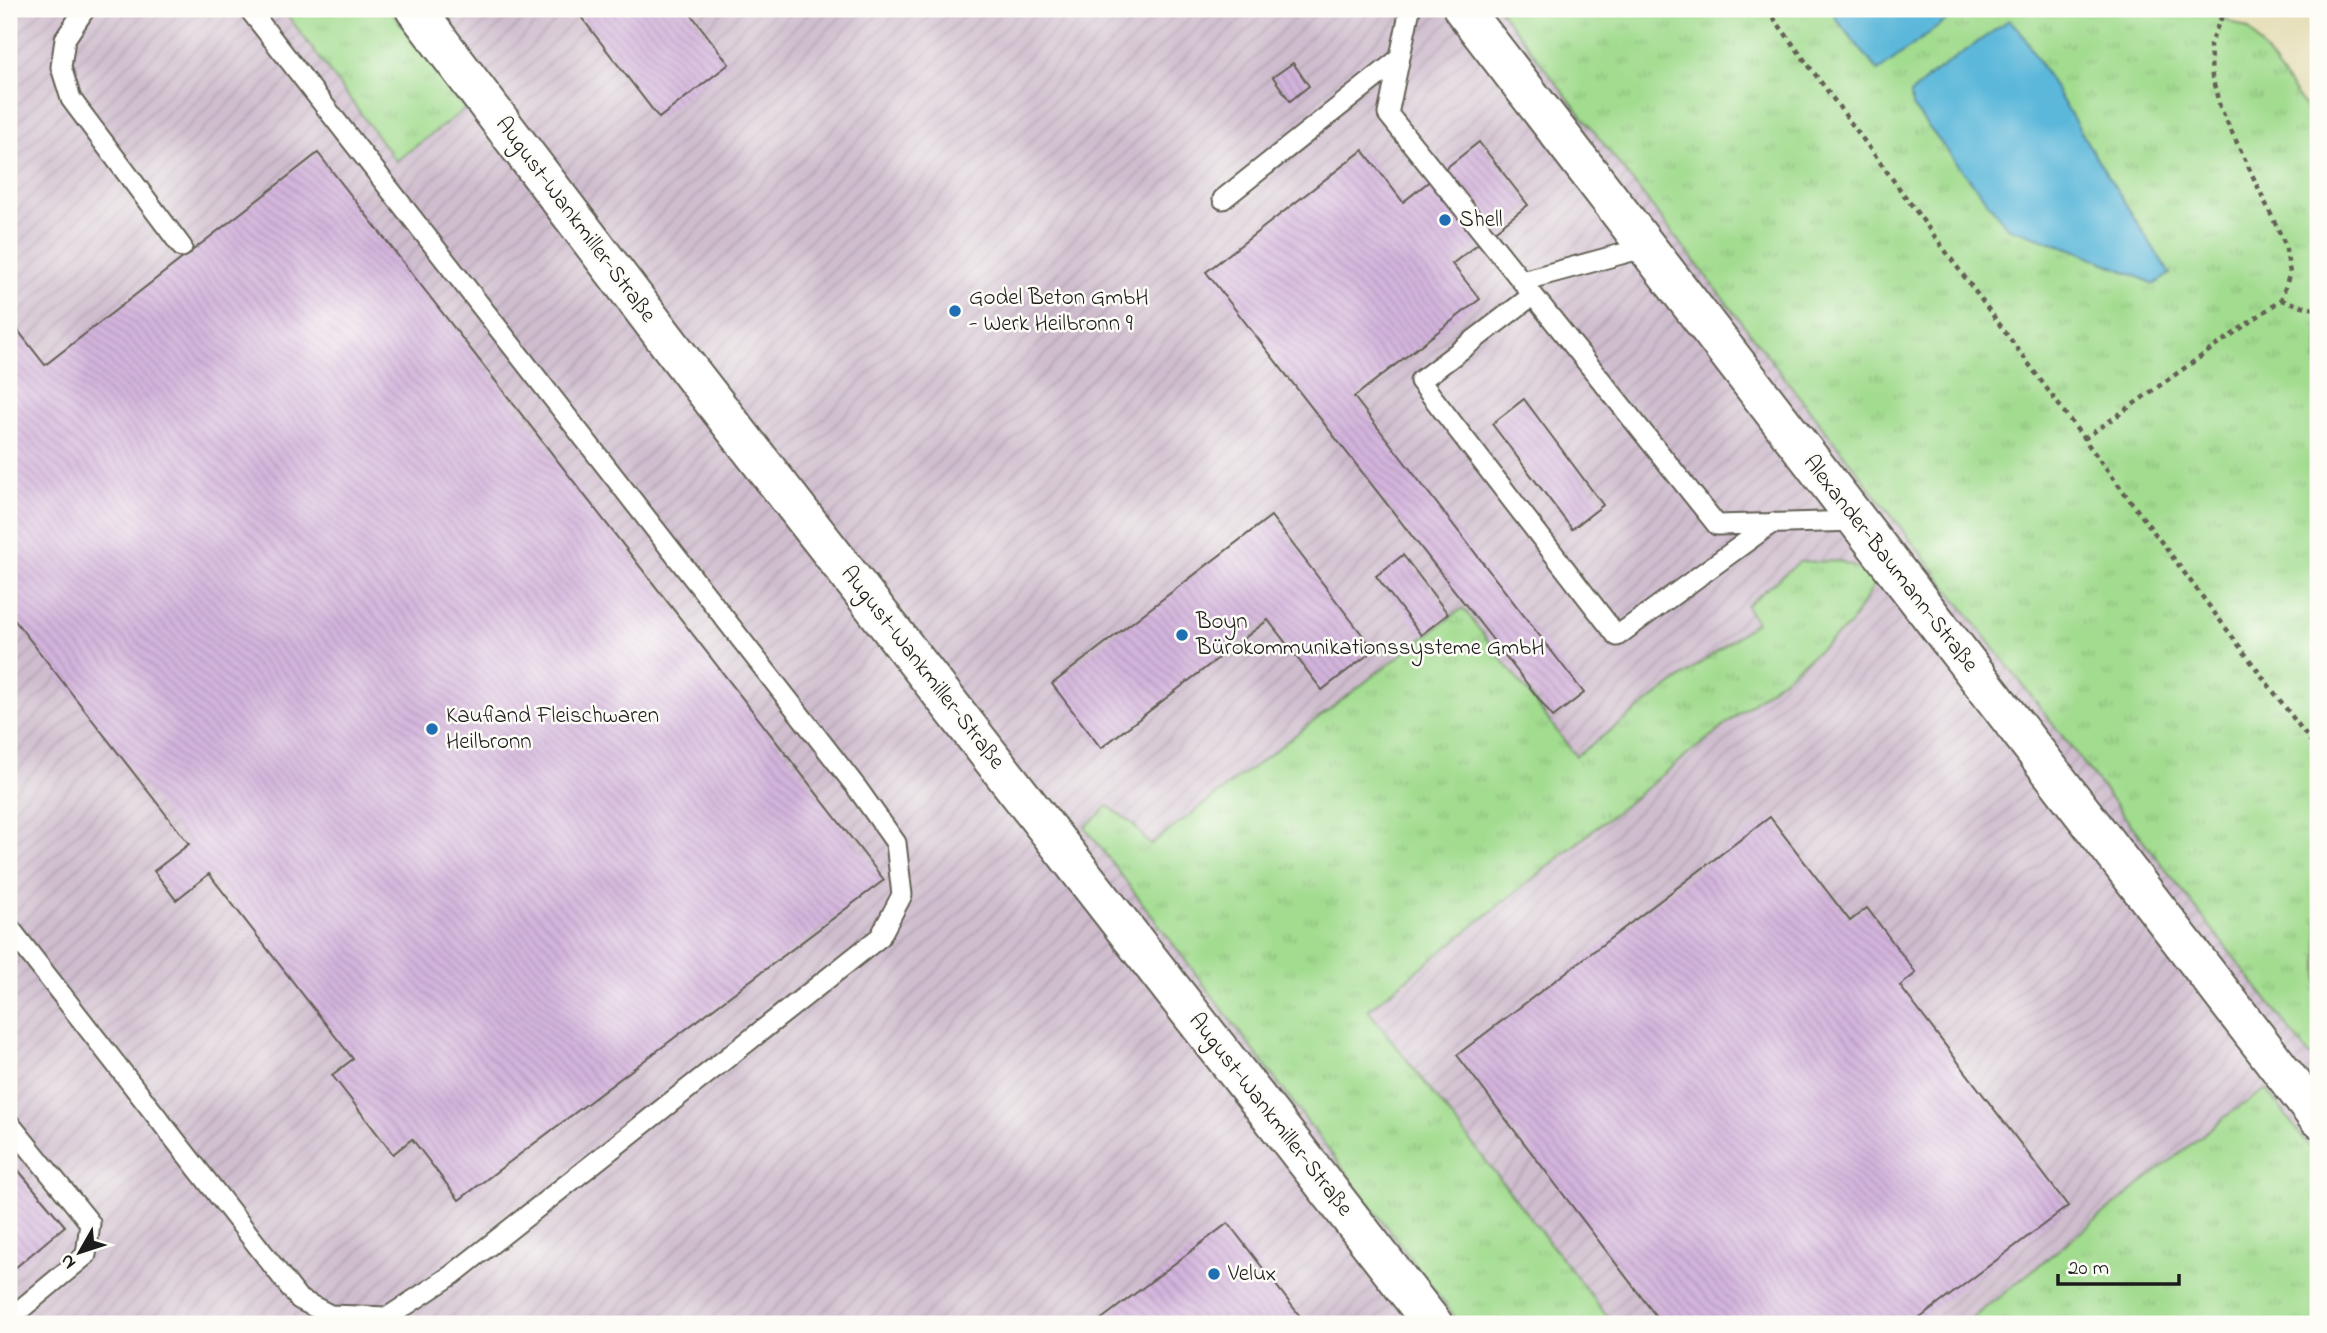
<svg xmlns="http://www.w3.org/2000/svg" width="2327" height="1333" font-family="'Indie Flower',sans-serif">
<defs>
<pattern id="industrial-furrows" width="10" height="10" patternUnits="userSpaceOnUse" patternTransform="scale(1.75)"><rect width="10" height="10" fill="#cfbdce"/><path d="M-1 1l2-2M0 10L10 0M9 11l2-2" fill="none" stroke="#b1a2b0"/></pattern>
<pattern id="grass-tufts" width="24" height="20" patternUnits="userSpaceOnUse" patternTransform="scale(1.75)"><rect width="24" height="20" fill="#a2dc8f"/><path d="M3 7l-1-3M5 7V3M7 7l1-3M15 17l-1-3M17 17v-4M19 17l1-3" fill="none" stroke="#8bbc7b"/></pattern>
<pattern id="building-back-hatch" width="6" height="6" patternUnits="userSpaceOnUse" patternTransform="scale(1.75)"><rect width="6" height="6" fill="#d3b4dc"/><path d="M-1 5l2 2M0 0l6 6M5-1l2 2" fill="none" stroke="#b59abc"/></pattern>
</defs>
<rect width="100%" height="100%" fill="#fdfcf7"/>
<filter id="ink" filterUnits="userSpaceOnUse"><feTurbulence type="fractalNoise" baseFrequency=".0143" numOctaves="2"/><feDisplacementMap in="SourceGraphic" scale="14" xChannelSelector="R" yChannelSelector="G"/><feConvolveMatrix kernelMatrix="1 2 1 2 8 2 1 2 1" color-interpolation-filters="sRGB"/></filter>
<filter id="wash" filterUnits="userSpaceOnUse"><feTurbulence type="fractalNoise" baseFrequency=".00686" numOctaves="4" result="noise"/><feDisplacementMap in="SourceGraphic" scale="28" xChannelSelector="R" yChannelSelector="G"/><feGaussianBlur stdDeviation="1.57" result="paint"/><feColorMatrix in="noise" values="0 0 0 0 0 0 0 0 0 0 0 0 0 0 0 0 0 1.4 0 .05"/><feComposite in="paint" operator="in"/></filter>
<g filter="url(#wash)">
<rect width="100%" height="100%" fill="#e7e0bc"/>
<path fill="url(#industrial-furrows)" d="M 9,9 L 1499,9 L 2318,1066 L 2318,1324 L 9,1324 Z"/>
<path fill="url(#grass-tufts)" stroke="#5f7c56" stroke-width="2" d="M 283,9 L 389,9 L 465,109 L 396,161 Z
M 1499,9 L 2203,9 L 2249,29 L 2318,125 L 2318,1066 Z
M 1840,561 L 1879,577 L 1849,626 L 1368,1010 L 1613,1324 L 1460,1324 L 1085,827 L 1108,806 L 1132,823 L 1150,845 L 1463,608 L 1576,756 L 1756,622 L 1746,606 L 1799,562 Z
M 2266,1089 L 2318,1158 L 2318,1324 L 1965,1324 L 2225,1117 Z"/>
<path fill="#5cb8da" stroke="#3c6a7b" stroke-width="2" d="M 1832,9 L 1962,9 L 1878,71 L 1836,19 Z
M 2009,20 L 2020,30 L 2096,157 L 2170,274 L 2155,284 L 2077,251 L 2007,227 L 1912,106 L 1911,94 L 1931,75 Z"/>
<g id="blocks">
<path fill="url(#building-back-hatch)" d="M 575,9 L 687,9 L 729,64 L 659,118 Z
M 1293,63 L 1309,86 L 1290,101 L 1273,77 Z
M 1479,142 L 1528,205 L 1452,264 L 1480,299 L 1354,397 L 1584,693 L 1553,717 L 1206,272 L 1363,150 L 1403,202 Z
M 318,153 L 884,880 L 459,1200 L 412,1139 L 393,1154 L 332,1075 L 353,1059 L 209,874 L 176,900 L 154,871 L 189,844 L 9,613 L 9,319 L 45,365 Z
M 1524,399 L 1603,505 L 1572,529 L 1492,424 Z
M 1271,516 L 1374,650 L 1322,690 L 1268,620 L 1101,748 L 1052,684 Z
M 1403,555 L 1448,614 L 1421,635 L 1376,576 Z
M 1770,817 L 1850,921 L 1867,908 L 1916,973 L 1900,986 L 2068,1206 L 1912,1324 L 1662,1324 L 1457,1055 Z
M 9,1159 L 65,1226 L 9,1273 Z
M 1228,1223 L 1306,1324 L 1095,1324 Z"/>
</g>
</g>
<g filter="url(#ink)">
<use href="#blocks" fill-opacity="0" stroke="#636154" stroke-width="2"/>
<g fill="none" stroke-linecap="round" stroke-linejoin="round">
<g stroke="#636154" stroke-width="23">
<path id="lane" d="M 85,9 L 65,39 L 61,67 L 71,99 L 182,247
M 1410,9 L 1388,114 L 1717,525 L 1857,521
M 1223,199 L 1399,59
M 1522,281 L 1647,247
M 1533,295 L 1420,381 L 1617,636 L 1772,523
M 9,927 L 299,1299 L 330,1315 L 388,1317 L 452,1275 L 880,937 L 902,895 L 896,843 L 857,788 L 249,9
M 9,1123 L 90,1223 L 86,1255 L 9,1319"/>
</g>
<g stroke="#636154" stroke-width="42">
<path id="street" d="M 415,9 L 693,375 L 1433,1324
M 1463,9 L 2318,1118"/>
</g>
<path stroke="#636154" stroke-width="4.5" stroke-dasharray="5 5" stroke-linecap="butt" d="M 1767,9 L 2084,439 L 2318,751
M 2281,300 L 2318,310
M 2084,439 L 2281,300 L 2290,273 L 2285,244 L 2220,107 L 2212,77 L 2210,45 L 2220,20 L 2232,9"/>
<use href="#lane" stroke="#fff" stroke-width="19"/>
<use href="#street" stroke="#fff" stroke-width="38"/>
</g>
</g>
<g fill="#1f6fb2" stroke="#fdfcf7" stroke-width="2.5">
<circle cx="1445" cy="220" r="7"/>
<circle cx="955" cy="311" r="7"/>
<circle cx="1182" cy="635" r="7"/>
<circle cx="432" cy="729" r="7"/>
<circle cx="1214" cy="1274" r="7"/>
</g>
<g text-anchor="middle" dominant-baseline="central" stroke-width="5" stroke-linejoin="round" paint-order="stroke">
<g font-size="23" fill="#1c1c1c" stroke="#fdfcf7">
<text transform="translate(575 220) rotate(53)">August-Wankmiller-Straße</text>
<text transform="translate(1890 564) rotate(52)">Alexander-Baumann-Straße</text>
<text transform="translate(922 668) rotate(52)">August-Wankmiller-Straße</text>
<text transform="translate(1270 1115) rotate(52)">August-Wankmiller-Straße</text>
</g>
<g font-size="23" fill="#1c1c1c" stroke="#fdfcf7" text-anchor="start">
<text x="1459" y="220">Shell</text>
<text x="969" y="298">Godel Beton GmbH<tspan x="969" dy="26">- Werk Heilbronn 9</tspan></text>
<text x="1196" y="622">Boyn<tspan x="1196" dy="26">Bürokommunikationssysteme GmbH</tspan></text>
<text x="446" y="716">Kaufland Fleischwaren<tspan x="446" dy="26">Heilbronn</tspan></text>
<text x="1228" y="1274">Velux</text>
</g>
</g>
<rect width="2327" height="1333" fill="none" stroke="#fdfcf7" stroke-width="35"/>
<g transform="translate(80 1252) rotate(231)" stroke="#fdfcf7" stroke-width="5" paint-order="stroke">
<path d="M0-5L12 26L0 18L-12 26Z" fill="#1c1c1c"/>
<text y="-10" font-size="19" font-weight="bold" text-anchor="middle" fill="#1c1c1c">N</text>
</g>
<path d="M2058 1274v10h121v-10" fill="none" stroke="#1c1c1c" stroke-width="3.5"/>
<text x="2068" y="1274" font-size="21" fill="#1c1c1c" stroke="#fdfcf7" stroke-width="5" paint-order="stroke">20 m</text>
</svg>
